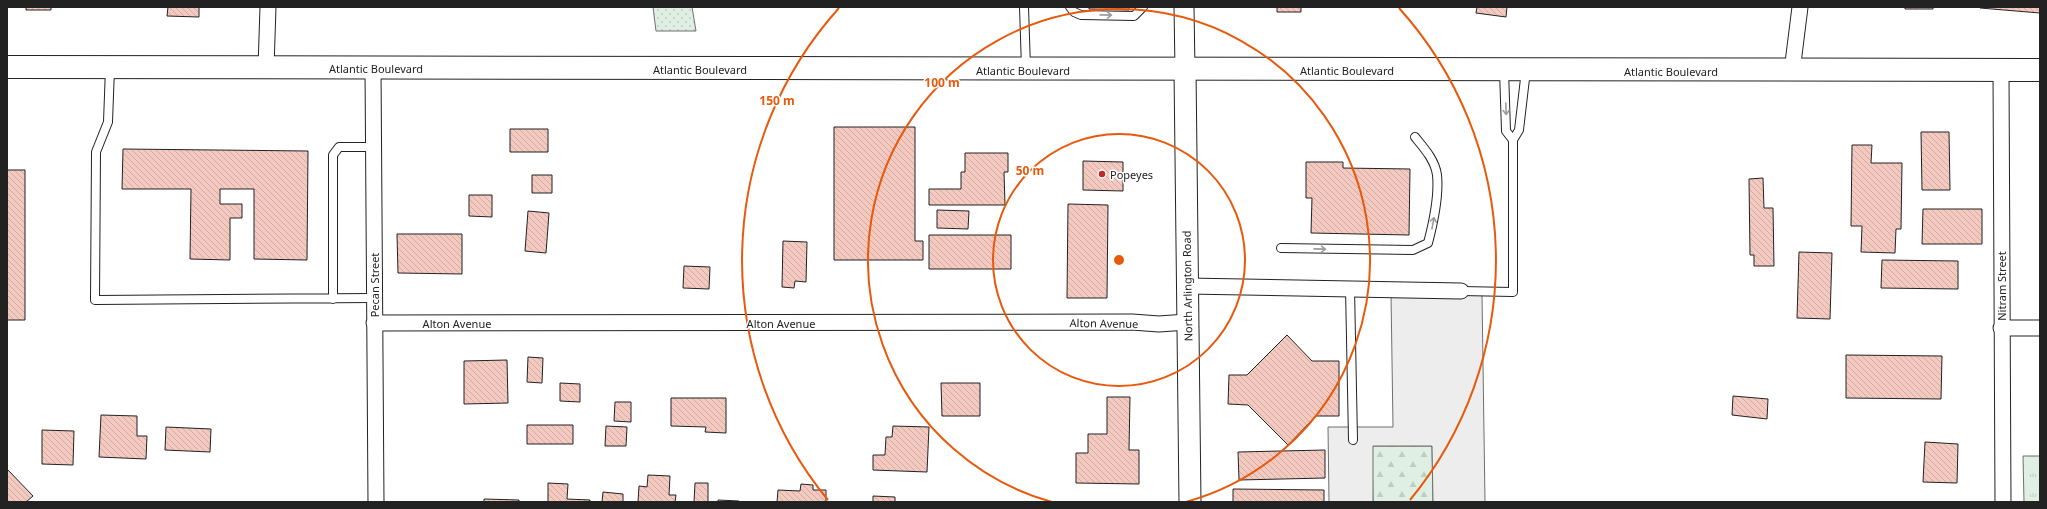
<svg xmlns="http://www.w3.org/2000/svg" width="2047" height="509" font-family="'Noto Sans',sans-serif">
<defs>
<pattern id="grass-dots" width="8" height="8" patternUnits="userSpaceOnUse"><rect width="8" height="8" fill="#e0efe3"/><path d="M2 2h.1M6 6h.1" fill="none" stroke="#c0cdc2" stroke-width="1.8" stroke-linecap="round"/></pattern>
<pattern id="forest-firs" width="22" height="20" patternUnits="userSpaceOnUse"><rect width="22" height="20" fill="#e0efe3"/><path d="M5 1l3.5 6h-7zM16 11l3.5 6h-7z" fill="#c0cdc2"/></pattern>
<pattern id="park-tufts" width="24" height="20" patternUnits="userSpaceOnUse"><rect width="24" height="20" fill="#e0efe3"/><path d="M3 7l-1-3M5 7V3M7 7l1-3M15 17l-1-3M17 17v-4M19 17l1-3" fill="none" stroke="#c0cdc2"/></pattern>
<pattern id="building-back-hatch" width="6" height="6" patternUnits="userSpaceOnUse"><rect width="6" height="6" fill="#f3c9c0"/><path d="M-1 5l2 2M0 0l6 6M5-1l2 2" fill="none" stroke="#d0aca5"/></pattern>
</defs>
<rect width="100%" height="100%" fill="#fff"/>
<path fill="url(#grass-dots)" stroke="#6f6f6f" d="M 653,7 L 692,7 L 696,31 L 656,31 Z"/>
<path fill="url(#forest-firs)" stroke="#6f6f6f" d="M 1372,446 L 1432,446 L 1433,502 L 1373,502 Z"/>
<path fill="url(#park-tufts)" stroke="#6f6f6f" d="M 2023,456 L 2040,456 L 2040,502 L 2024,502 Z"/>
<path fill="#ededed" stroke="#6f6f6f" d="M 1391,294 L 1482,295 L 1485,502 L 1433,502 L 1432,446 L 1373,446 L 1373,502 L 1329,502 L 1328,427 L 1393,427 Z"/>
<path fill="url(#building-back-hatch)" stroke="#222" d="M 26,7 L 51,7 L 51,10 L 26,10 Z
M 168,7 L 199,7 L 199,17 L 167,16 Z
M 1089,7 L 1129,7 L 1129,10 L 1089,9 Z
M 1277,7 L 1301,7 L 1301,12 L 1277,12 Z
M 1477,7 L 1507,7 L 1506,17 L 1476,13 Z
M 1905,7 L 1933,7 L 1933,9 L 1905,9 Z
M 1980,7 L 2040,7 L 2040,13 L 1980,8 Z
M 834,127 L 915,127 L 915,241 L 923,241 L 923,260 L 834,260 Z
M 510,129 L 548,129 L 548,152 L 510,152 Z
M 1921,132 L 1949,132 L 1950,190 L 1922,190 Z
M 1852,145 L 1872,145 L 1871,163 L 1902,163 L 1901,229 L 1896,229 L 1895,253 L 1861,252 L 1862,226 L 1851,226 Z
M 123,149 L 308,151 L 307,260 L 254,259 L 254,189 L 220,189 L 220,204 L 242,204 L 242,218 L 230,218 L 230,260 L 190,259 L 191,189 L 122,189 Z
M 965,153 L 1008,153 L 1008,172 L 1004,172 L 1005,205 L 929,205 L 929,189 L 961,189 L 961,172 L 965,172 Z
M 1083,161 L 1123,162 L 1123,191 L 1083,190 Z
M 1306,162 L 1343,162 L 1343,168 L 1410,169 L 1409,235 L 1311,233 L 1312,198 L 1306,198 Z
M 7,170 L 25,170 L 25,320 L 7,320 Z
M 532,175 L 552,175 L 552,193 L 532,193 Z
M 1763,178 L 1764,208 L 1773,208 L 1774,266 L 1754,266 L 1754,255 L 1750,255 L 1749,179 Z
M 469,195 L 492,195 L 492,217 L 469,216 Z
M 1068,204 L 1108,205 L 1107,298 L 1067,298 Z
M 1923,209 L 1982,209 L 1982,244 L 1922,244 Z
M 937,210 L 969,211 L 968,229 L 937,228 Z
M 528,211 L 549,213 L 546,253 L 525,251 Z
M 397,234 L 462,234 L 462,274 L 398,273 Z
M 929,235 L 1011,235 L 1011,269 L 929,269 Z
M 783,241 L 807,242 L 806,282 L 795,281 L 794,288 L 782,287 Z
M 1799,252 L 1832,253 L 1830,319 L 1797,318 Z
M 1882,260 L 1958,261 L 1958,289 L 1881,288 Z
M 684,266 L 710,267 L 709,289 L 683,288 Z
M 1287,335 L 1312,361 L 1339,361 L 1339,416 L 1316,416 L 1288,445 L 1248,405 L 1228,404 L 1229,375 L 1247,375 Z
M 1846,355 L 1942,356 L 1941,399 L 1846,398 Z
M 528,357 L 543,358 L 542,383 L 527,382 Z
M 507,360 L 508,403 L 464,404 L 464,361 Z
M 560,383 L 580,384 L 580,402 L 560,401 Z
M 941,383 L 980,383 L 980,416 L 942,416 Z
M 1733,396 L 1768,399 L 1767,419 L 1732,415 Z
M 1107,397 L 1130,397 L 1129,450 L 1139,450 L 1139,484 L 1076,483 L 1076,453 L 1088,453 L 1088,434 L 1107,434 Z
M 671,398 L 726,398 L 726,433 L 705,432 L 706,427 L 671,426 Z
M 615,402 L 631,402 L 631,422 L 614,421 Z
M 101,415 L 137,416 L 137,436 L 147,436 L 146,459 L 99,457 Z
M 527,425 L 573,425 L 573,444 L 527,444 Z
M 606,426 L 627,427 L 626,446 L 605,446 Z
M 893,426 L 929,427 L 927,472 L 873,470 L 873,455 L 885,455 L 886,437 L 892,437 Z
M 166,427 L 211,429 L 210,452 L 165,450 Z
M 42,430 L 74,431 L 73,465 L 42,464 Z
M 1925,442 L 1958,444 L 1957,483 L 1923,482 Z
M 1325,450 L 1325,478 L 1239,480 L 1238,452 Z
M 7,469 L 33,496 L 26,502 L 7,502 Z
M 648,475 L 670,476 L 669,495 L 676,495 L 675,502 L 638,502 L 639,486 L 647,487 Z
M 548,483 L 568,484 L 567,499 L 590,500 L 590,502 L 548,502 Z
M 695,483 L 708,483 L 708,502 L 694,502 Z
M 801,484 L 813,485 L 813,490 L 826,490 L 826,502 L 777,502 L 778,490 L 800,491 Z
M 1233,489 L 1324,490 L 1324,502 L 1233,502 Z
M 603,492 L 623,494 L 623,502 L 602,502 Z
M 873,496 L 895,497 L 895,502 L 904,502 L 873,502 Z
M 484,499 L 519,500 L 519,502 L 484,502 Z
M 718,500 L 739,501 L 739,502 L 718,502 Z"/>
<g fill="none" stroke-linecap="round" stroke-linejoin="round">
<g stroke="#222" stroke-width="10">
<path id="service" d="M 1024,7 L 1026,68
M 1070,7 L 1074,12 L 1081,15 L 1134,16 L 1143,7
M 110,68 L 108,122 L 96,152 L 95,300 L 374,298
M 1504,70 L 1506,131 L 1513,140 L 1519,130 L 1526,70
M 1281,248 L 1413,250 L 1428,243 C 1433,224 1439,194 1437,175 C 1435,160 1424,148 1415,137
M 1350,288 L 1353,440
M 1461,291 L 1513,292 L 1513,140
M 333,299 L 333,155 L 339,147 L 373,147"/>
</g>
<g stroke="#222" stroke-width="17">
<path id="minor" d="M 266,68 L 268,7
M 373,68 L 376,502
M 2001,70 L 2003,502
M 1792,71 L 1800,7
M 1187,286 L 1461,291
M 374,323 L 1132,322 L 1159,324 L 1187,322
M 2001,328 L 2040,328"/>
</g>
<g stroke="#222" stroke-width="21">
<path id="tertiary" d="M 1184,7 L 1185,70"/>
</g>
<g stroke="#222" stroke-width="23">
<path id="secondary" d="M 1185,70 L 1190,502"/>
</g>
<g stroke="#222" stroke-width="24">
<path id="primary" d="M 7,67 L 2040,70"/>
</g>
<use href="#service" stroke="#fff" stroke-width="8"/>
<use href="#minor" stroke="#fff" stroke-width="15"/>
<use href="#tertiary" stroke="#fff" stroke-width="19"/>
<use href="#secondary" stroke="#fff" stroke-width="21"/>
<use href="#primary" stroke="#fff" stroke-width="22"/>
</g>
<defs><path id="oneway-shaft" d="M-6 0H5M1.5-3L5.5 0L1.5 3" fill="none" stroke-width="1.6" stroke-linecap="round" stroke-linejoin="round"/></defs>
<g stroke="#9c9c9c">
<use href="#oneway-shaft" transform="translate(1106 15) rotate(1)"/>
<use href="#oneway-shaft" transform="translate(1506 109) rotate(88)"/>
<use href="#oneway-shaft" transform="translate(1433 223) rotate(-80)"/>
<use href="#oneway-shaft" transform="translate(1320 249) rotate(1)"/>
</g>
<g fill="none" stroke="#e8590c" stroke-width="2">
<circle cx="1119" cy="260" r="126"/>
<path d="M1052 502A251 251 0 1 1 1186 502"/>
<path d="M828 500A377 377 0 0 1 839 8M1399 8A377 377 0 0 1 1410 500"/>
</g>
<circle fill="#c62828" stroke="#fff" stroke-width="1.5" cx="1102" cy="174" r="4"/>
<g text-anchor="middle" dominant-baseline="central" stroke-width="3" stroke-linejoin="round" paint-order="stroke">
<g font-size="11" fill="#222" stroke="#fff">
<text x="376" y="68">Atlantic Boulevard</text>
<text x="700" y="69">Atlantic Boulevard</text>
<text x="1023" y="70">Atlantic Boulevard</text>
<text x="1347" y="70">Atlantic Boulevard</text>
<text x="1671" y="71">Atlantic Boulevard</text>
<text transform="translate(374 285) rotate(-90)">Pecan Street</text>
<text transform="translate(1187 286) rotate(-91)">North Arlington Road</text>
<text transform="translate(2001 286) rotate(-90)">Nitram Street</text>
<text x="457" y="323">Alton Avenue</text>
<text x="781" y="323">Alton Avenue</text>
<text transform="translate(1104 323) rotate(1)">Alton Avenue</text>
</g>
<g font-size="11" fill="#222" stroke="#fff" text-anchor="start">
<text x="1110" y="174">Popeyes</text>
</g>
</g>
<circle cx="1119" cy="260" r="6" fill="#e8590c" stroke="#fff" stroke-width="2"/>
<g font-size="12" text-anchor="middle" font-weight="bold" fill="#e8590c" stroke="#fff" stroke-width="3" stroke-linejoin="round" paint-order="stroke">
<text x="942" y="87">100 m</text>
<text x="777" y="105">150 m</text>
<text x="1030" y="175">50 m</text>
</g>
<rect width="2047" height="509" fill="none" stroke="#222222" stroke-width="16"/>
</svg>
